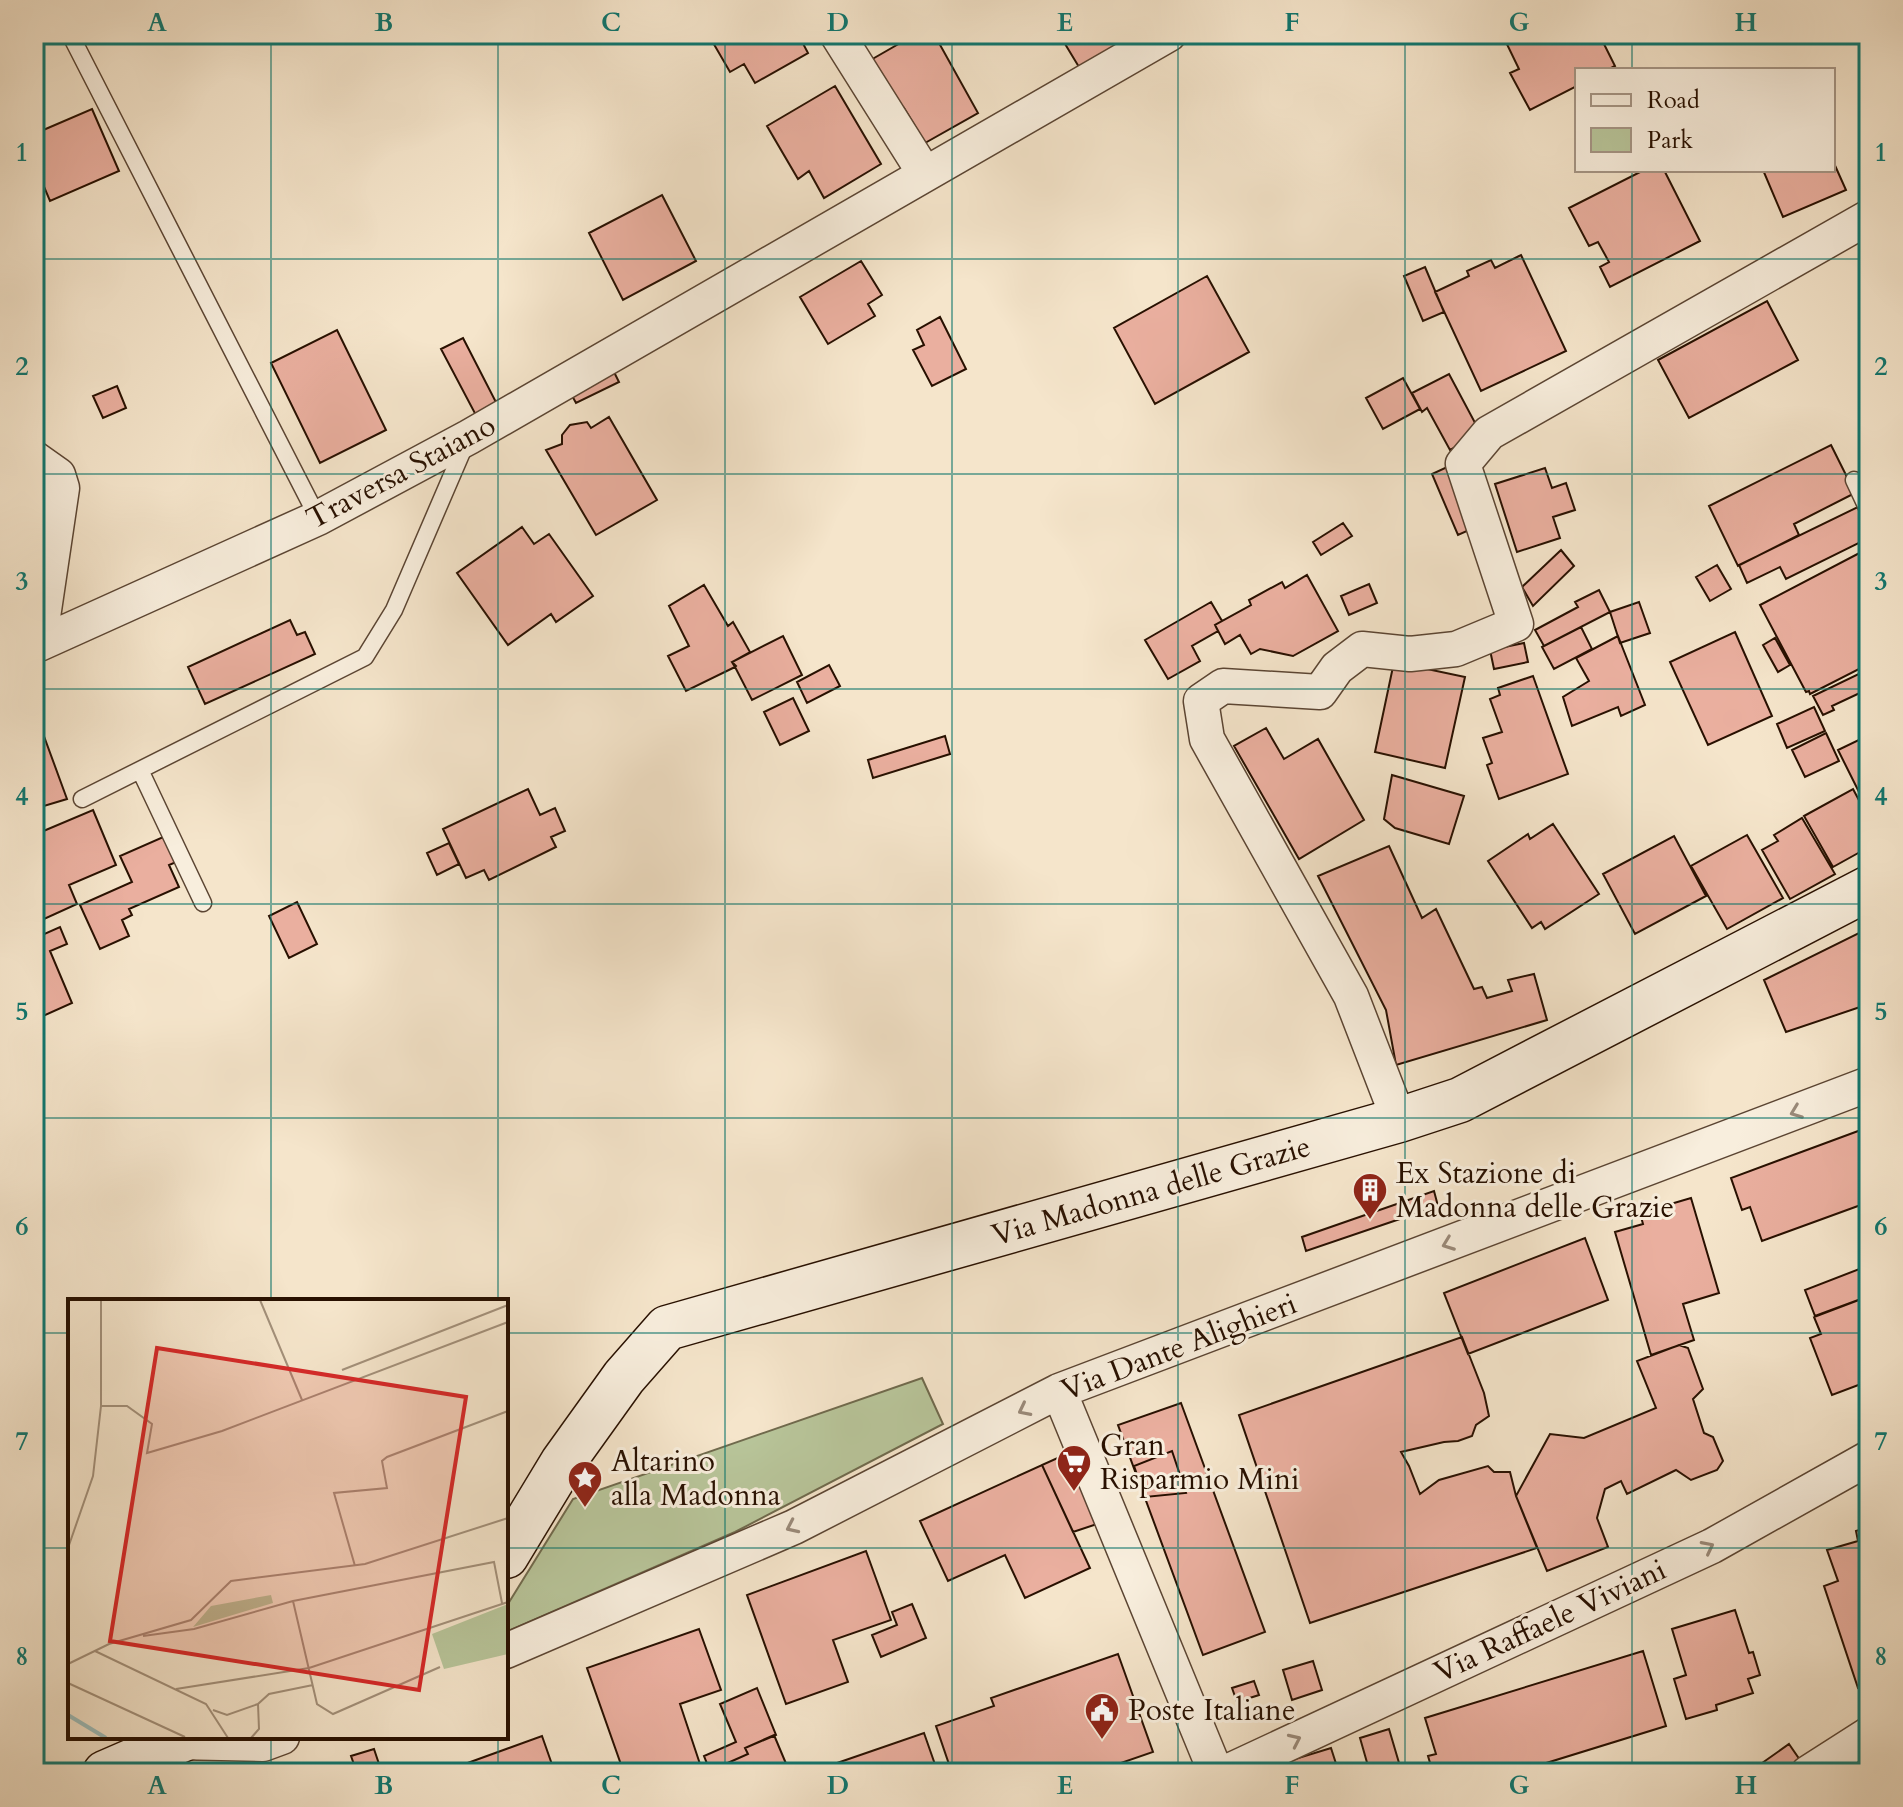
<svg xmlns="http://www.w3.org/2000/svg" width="1903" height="1807" font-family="Cardo,serif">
<rect width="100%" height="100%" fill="#f5e5cb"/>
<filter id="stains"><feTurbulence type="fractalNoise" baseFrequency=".0025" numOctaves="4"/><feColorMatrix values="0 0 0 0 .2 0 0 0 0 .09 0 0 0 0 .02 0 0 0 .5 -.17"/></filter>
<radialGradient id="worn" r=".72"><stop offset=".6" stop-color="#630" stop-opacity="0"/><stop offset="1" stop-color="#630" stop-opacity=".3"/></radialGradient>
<path fill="#b8c59a" stroke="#706a4d" stroke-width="2" d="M 922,1378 L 943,1424 L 735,1532 L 506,1632 L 506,1607 L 573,1499 Z"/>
<path fill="#eaaf9f" stroke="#281000" stroke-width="2" d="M 708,34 L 798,34 L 808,53 L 755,83 L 744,64 L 730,72 Z
M 916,34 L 934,34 L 978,113 L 925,143 L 904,108 L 891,115 L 862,65 Z
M 1059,34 L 1147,34 L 1082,72 Z
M 1502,34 L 1599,34 L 1615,66 L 1607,70 L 1577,70 L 1577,86 L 1530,110 L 1510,73 L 1519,69 Z
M 835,86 L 881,164 L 824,198 L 809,171 L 798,179 L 767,126 Z
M 92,109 L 119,171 L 50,201 L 34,163 L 34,134 Z
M 1833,161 L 1846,190 L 1783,217 L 1763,170 L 1833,170 Z
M 1644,170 L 1664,170 L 1700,241 L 1610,287 L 1600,267 L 1609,262 L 1598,242 L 1589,246 L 1569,208 Z
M 662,195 L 696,261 L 623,300 L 589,233 Z
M 1521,255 L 1566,351 L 1481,391 L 1435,292 L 1469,276 L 1467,271 L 1491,260 L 1495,268 Z
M 861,261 L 882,295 L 868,304 L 875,316 L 828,344 L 800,297 Z
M 1425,267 L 1444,312 L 1423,321 L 1404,276 Z
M 1207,276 L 1249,352 L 1155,404 L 1114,328 Z
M 1767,301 L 1798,360 L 1689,418 L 1658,360 Z
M 940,317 L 966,369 L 932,386 L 913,350 L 924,345 L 917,330 Z
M 337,330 L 386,430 L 320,463 L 271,363 Z
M 463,338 L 500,410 L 479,421 L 441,349 Z
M 613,370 L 619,382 L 576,403 L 570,392 Z
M 1449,374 L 1481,434 L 1450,450 L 1427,408 L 1422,412 L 1412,393 Z
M 1403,378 L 1420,409 L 1383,429 L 1366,398 Z
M 117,386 L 126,408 L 103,418 L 93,396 Z
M 609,417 L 657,500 L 596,535 L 546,450 L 562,444 L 562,435 L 570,425 L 587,422 L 591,428 Z
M 1831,445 L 1855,493 L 1794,524 L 1799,535 L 1738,566 L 1709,506 Z
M 1458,462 L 1485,523 L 1458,535 L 1432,474 Z
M 1545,468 L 1552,488 L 1566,483 L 1575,510 L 1553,517 L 1560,538 L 1517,552 L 1495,484 Z
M 1862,505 L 1869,519 L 1869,538 L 1786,579 L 1780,567 L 1747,583 L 1739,565 Z
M 1343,523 L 1352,536 L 1321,555 L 1313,542 Z
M 522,527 L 534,544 L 549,534 L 593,596 L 556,622 L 551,614 L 508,645 L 457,573 Z
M 1869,548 L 1869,664 L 1810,694 L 1809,691 L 1806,692 L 1760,605 Z
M 1561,550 L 1574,566 L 1533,606 L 1522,587 Z
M 1717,565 L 1731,589 L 1710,601 L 1696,577 Z
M 1307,575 L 1338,631 L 1293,656 L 1260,649 L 1251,654 L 1240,635 L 1225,644 L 1215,625 L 1251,605 L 1249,600 L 1282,582 L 1285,588 Z
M 1369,584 L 1377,603 L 1349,615 L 1341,596 Z
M 704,585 L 728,626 L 733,622 L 750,652 L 732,662 L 735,667 L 686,691 L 668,656 L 689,646 L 669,606 Z
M 1599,590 L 1610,612 L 1544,646 L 1535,630 L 1578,607 L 1575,602 Z
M 1211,602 L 1222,621 L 1215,625 L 1218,631 L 1192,646 L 1200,661 L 1168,679 L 1145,640 Z
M 1639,602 L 1650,633 L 1620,643 L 1610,612 Z
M 290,620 L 297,635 L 305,632 L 315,654 L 205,704 L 188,667 Z
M 1581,627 L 1592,649 L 1554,669 L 1542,647 Z
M 1735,632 L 1772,716 L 1708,745 L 1670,662 Z
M 783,636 L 802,675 L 752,700 L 735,667 L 736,666 L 732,662 Z
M 1618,636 L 1645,705 L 1621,716 L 1618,707 L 1572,726 L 1563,697 L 1589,681 L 1576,658 Z
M 1775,638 L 1790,665 L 1778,672 L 1763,645 Z
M 1524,643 L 1528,662 L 1494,669 L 1490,650 Z
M 1394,662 L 1465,677 L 1445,768 L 1375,752 Z
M 829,665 L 840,686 L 807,703 L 797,682 Z
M 1869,669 L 1869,692 L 1866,693 L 1864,691 L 1832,706 L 1834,710 L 1823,715 L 1813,696 Z
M 1533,676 L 1568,774 L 1499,799 L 1487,765 L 1492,763 L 1483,738 L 1502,732 L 1490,699 L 1500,695 L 1498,688 Z
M 793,698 L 809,731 L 780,745 L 764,712 Z
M 1814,707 L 1825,731 L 1787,748 L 1777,724 Z
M 34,709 L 67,799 L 34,809 Z
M 1266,728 L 1284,759 L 1318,739 L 1364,820 L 1299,859 L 1234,746 Z
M 1826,733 L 1839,761 L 1805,777 L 1792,750 Z
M 1869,735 L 1869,812 L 1838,750 Z
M 945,736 L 950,754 L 873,778 L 868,760 Z
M 1392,775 L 1464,796 L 1449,844 L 1395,828 L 1384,819 Z
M 528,789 L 540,815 L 555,808 L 565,831 L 551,837 L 556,847 L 489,880 L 484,870 L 466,878 L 443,829 Z
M 1853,789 L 1869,819 L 1869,847 L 1833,867 L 1804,816 Z
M 93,810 L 116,865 L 69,885 L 77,904 L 35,923 L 40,936 L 60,927 L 67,944 L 50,951 L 72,1003 L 34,1020 L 34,835 Z
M 1802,818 L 1835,874 L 1790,899 L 1762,850 L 1778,841 L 1774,835 Z
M 1553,824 L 1599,894 L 1545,929 L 1541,922 L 1532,928 L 1488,861 L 1528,834 L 1530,839 Z
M 170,834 L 181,860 L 169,865 L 179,887 L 129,909 L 132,915 L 122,920 L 129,936 L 100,949 L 80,905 L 132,882 L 120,856 Z
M 1747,835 L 1783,898 L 1727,929 L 1691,866 Z
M 1674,836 L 1706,896 L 1635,934 L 1603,874 Z
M 449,843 L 459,864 L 437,875 L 427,853 Z
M 1389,846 L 1422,918 L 1436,909 L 1474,989 L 1482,987 L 1487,998 L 1512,991 L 1508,980 L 1534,974 L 1547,1020 L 1396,1065 L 1386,1010 L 1318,876 Z
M 297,902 L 317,944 L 289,958 L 269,916 Z
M 1869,928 L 1869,1004 L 1786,1032 L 1764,980 Z
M 1869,1127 L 1869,1202 L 1762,1241 L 1750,1207 L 1742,1210 L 1731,1178 Z
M 1434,1191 L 1438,1206 L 1306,1251 L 1302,1237 Z
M 1691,1198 L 1719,1293 L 1683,1304 L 1694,1340 L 1651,1355 L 1615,1232 L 1643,1224 L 1640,1213 Z
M 1585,1238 L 1608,1300 L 1468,1354 L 1444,1293 Z
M 1862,1268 L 1869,1286 L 1869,1296 L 1815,1316 L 1805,1290 Z
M 1864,1298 L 1869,1310 L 1869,1381 L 1832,1395 L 1810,1338 L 1821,1334 L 1814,1317 Z
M 1462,1337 L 1484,1393 L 1489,1416 L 1476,1425 L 1472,1436 L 1458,1441 L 1444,1442 L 1401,1452 L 1409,1466 L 1420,1494 L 1439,1480 L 1488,1466 L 1494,1472 L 1510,1472 L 1516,1496 L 1537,1548 L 1310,1623 L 1239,1415 Z
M 1679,1345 L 1688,1348 L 1703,1389 L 1693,1399 L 1704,1433 L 1713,1437 L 1723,1461 L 1717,1470 L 1691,1480 L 1676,1470 L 1627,1494 L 1621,1481 L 1605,1489 L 1597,1518 L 1608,1547 L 1547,1571 L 1516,1496 L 1550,1434 L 1584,1438 L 1656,1408 L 1637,1361 Z
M 1181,1403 L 1265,1632 L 1203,1655 L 1118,1425 Z
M 1073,1451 L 1106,1521 L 1073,1532 L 1042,1465 Z
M 1172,1451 L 1186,1493 L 1145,1497 L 1134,1466 Z
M 1042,1465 L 1090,1568 L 1025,1598 L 1005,1555 L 948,1581 L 920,1521 Z
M 1869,1527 L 1869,1685 L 1858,1688 L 1824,1586 L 1838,1581 L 1827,1550 L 1858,1541 L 1856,1531 Z
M 866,1551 L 891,1620 L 833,1640 L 848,1682 L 786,1704 L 747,1595 Z
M 912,1604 L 926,1638 L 881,1657 L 872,1635 L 897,1625 L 892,1612 Z
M 1735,1610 L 1749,1653 L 1753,1652 L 1760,1675 L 1748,1679 L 1753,1693 L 1716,1705 L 1717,1710 L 1686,1719 L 1674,1679 L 1686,1675 L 1672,1629 Z
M 699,1629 L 721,1690 L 680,1704 L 701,1767 L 683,1773 L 624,1773 L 587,1668 Z
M 1643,1651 L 1666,1726 L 1514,1773 L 1433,1773 L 1428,1756 L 1436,1754 L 1425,1718 Z
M 1118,1654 L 1153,1752 L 1092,1773 L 952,1773 L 936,1726 L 994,1706 L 991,1698 Z
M 1313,1661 L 1322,1690 L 1292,1700 L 1283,1670 Z
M 1254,1681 L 1259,1695 L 1237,1702 L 1232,1688 Z
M 757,1688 L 776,1735 L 745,1748 L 748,1754 L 710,1771 L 704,1756 L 736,1742 L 720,1704 Z
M 34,1709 L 43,1757 L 34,1760 Z
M 1389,1729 L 1402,1773 L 1370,1773 L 1360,1738 Z
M 924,1733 L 938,1773 L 812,1773 L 811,1772 Z
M 774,1735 L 790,1773 L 705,1773 L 748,1754 L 745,1748 Z
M 542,1736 L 555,1773 L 440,1773 Z
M 1789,1744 L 1802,1763 L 1787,1773 L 1748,1773 Z
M 1331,1748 L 1339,1773 L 1250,1773 Z
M 374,1749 L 382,1773 L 357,1773 L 351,1756 Z"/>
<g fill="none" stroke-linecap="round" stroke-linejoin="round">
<g stroke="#5b4533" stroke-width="19">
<path id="lane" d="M 70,34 L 318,518
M 1854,480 L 1869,512
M 140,770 L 203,903
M 82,799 L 365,657 L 394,610 L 465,445"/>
</g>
<g stroke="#5b4533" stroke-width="37">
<path id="street" d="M 837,34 L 925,174
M 34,458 L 58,475 L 62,488 L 39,644 L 318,518 L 469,437 L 1169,34
M 1399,1120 L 1351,996 L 1207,739 L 1201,701 L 1223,686 L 1320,692 L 1337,668 L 1362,649 L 1410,654 L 1456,649 L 1516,624 L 1463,464 L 1489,433 L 1869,217
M 1059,1391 L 1216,1773
M 506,1651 L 794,1527 L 1059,1391 L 1869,1084
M 175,1742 L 263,1744 L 282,1737
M 1225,1773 L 1712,1546 L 1869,1458
M 1808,1773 L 1869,1734"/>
</g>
<g stroke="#281000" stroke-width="47">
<path id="secondary" d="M 506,1556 L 563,1462 L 624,1377 L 667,1328 L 1399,1120 L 1460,1100 L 1869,888
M 105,1773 L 188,1737"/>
</g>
<use href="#lane" stroke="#f8eedd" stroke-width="16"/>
<use href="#street" stroke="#f8eedd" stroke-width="34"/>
<use href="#secondary" stroke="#f8eedd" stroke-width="44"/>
</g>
<defs><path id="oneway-chevron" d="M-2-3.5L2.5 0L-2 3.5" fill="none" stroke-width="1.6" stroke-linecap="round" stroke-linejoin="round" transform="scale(2)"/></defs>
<g stroke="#9a8a7a">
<use href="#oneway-chevron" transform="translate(1796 1112) rotate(159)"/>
<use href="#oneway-chevron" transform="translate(1448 1244) rotate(159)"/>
<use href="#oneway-chevron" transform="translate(1024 1410) rotate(153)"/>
<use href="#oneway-chevron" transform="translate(792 1527) rotate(155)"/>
<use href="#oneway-chevron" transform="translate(1708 1547) rotate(-27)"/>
<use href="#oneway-chevron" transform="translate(1295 1740) rotate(-25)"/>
</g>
<path fill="none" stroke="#0f766e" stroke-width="2" stroke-opacity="0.55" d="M 271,34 L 271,1301M 498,34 L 498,1301M 725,34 L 725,1773M 952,34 L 952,1773M 1178,34 L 1178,1773M 1405,34 L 1405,1773M 1632,34 L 1632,70M 1632,170 L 1632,1773M 34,259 L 1869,259M 34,474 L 1869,474M 34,689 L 1869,689M 34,904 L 1869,904M 34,1118 L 1869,1118M 34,1333 L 70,1333M 506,1333 L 1869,1333M 34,1548 L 70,1548M 506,1548 L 1869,1548M 271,1737 L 271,1773M 498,1737 L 498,1773"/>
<defs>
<g id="building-pin" transform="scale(1.8)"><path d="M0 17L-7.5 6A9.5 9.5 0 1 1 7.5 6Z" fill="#8f2418" stroke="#f8eedd"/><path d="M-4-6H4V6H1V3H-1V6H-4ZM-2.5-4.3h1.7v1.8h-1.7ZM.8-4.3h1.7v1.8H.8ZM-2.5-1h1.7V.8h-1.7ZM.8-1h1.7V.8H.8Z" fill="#fff"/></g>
<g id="supermarket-pin" transform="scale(1.8)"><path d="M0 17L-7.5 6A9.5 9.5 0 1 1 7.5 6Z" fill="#8f2418" stroke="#f8eedd"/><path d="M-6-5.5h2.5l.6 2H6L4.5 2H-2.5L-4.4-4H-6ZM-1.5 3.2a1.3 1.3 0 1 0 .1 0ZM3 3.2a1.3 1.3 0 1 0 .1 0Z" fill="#fff"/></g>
<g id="sight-pin" transform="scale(1.8)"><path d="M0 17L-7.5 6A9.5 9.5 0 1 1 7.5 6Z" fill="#8f2418" stroke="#f8eedd"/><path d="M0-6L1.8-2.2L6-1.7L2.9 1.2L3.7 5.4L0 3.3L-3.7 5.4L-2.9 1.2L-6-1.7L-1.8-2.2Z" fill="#fff"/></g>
<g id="civic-pin" transform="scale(1.8)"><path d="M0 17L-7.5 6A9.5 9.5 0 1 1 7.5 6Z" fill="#8f2418" stroke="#f8eedd"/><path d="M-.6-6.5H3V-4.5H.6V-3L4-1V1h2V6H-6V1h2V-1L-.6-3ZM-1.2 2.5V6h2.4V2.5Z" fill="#fff"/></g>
</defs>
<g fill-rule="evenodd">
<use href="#building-pin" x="1370" y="1190"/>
<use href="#supermarket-pin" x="1074" y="1462"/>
<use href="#sight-pin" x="585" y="1478"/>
<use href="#civic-pin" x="1102" y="1710"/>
</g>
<g text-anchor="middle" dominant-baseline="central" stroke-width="6" stroke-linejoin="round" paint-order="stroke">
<g font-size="30" fill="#281000" stroke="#f8eedd">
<text transform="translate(401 472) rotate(-28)">Traversa Staiano</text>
<text transform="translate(1151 1191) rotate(-16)">Via Madonna delle Grazie</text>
<text transform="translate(1179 1347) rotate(-21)">Via Dante Alighieri</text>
<text transform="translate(1550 1621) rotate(-25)">Via Raffaele Viviani</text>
</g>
<g font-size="30" fill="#281000" stroke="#f8eedd" text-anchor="start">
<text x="1396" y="1173">Ex Stazione di<tspan x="1396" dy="34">Madonna delle Grazie</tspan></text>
<text x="1100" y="1445">Gran<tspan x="1100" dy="34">Risparmio Mini</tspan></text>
<text x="611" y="1461">Altarino<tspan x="611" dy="34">alla Madonna</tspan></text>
<text x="1128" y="1710">Poste Italiane</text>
</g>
</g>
<g transform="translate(68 1299)">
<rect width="440" height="440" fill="#f5e5cb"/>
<path d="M 203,296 L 205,304 L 125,328 L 143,307 ZM 440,305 L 440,355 L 376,370 L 364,335 Z" fill="#b8c59a"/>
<path fill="none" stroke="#9dbebc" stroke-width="4" d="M 0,416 L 38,439"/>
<path fill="none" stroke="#a3907a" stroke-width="2" d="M 192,1 L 234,101M 274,71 L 440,6M 33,107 L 59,107 L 84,125 L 79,154 L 154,132 L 440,23M 0,249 L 25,177 L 33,107 L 33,1M 287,267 L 266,194 L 319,189 L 314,162 L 319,158 L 440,112M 225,302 L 249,405 L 265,415 L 372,368M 75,337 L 126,330 L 225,302 L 426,263 L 434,304M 27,352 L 138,405 L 160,439M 0,365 L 41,345 L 123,321 L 163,282 L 297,265 L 440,219M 0,384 L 117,438M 108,390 L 241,369 L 440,303M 145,411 L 159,416 L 190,405M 183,439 L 191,430 L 190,405 L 201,395 L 245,386"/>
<path fill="#d62828" fill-opacity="0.15" stroke="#d62828" stroke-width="4" d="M 89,49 L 398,98 L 351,391 L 42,342 Z"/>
<rect width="440" height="440" fill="none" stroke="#281000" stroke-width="4"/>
</g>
<rect width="1903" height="1807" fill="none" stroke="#f5e5cb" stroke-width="88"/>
<rect x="1575" y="68" width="260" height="104" fill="#f8eedd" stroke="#a59585" stroke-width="2"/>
<rect x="1591" y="94" width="40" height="12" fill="#f8eedd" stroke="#a59585" stroke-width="2"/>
<text x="1647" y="108" font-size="24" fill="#281000">Road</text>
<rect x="1591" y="128" width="40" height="24" fill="#b8c59a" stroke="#a59585" stroke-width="2"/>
<text x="1647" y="148" font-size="24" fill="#281000">Park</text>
<rect x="44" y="44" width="1815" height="1719" fill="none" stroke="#0f766e" stroke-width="3"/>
<g font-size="26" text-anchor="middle" font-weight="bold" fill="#0f766e">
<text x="157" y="31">A</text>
<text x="384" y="31">B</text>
<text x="611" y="31">C</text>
<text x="838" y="31">D</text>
<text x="1065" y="31">E</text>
<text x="1292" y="31">F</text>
<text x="1519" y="31">G</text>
<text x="1746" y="31">H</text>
<text x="22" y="161">1</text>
<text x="1881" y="161">1</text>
<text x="22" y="375">2</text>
<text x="1881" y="375">2</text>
<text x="22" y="590">3</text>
<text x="1881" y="590">3</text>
<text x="22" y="805">4</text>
<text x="1881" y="805">4</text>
<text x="22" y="1020">5</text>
<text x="1881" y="1020">5</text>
<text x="22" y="1235">6</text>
<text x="1881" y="1235">6</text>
<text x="22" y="1450">7</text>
<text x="1881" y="1450">7</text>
<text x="22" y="1665">8</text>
<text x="1881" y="1665">8</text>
<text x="157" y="1794">A</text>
<text x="384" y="1794">B</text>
<text x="611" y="1794">C</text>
<text x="838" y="1794">D</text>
<text x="1065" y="1794">E</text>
<text x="1292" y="1794">F</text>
<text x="1519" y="1794">G</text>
<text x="1746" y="1794">H</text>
</g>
<rect width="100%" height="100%" filter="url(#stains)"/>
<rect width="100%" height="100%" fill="url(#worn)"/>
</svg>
